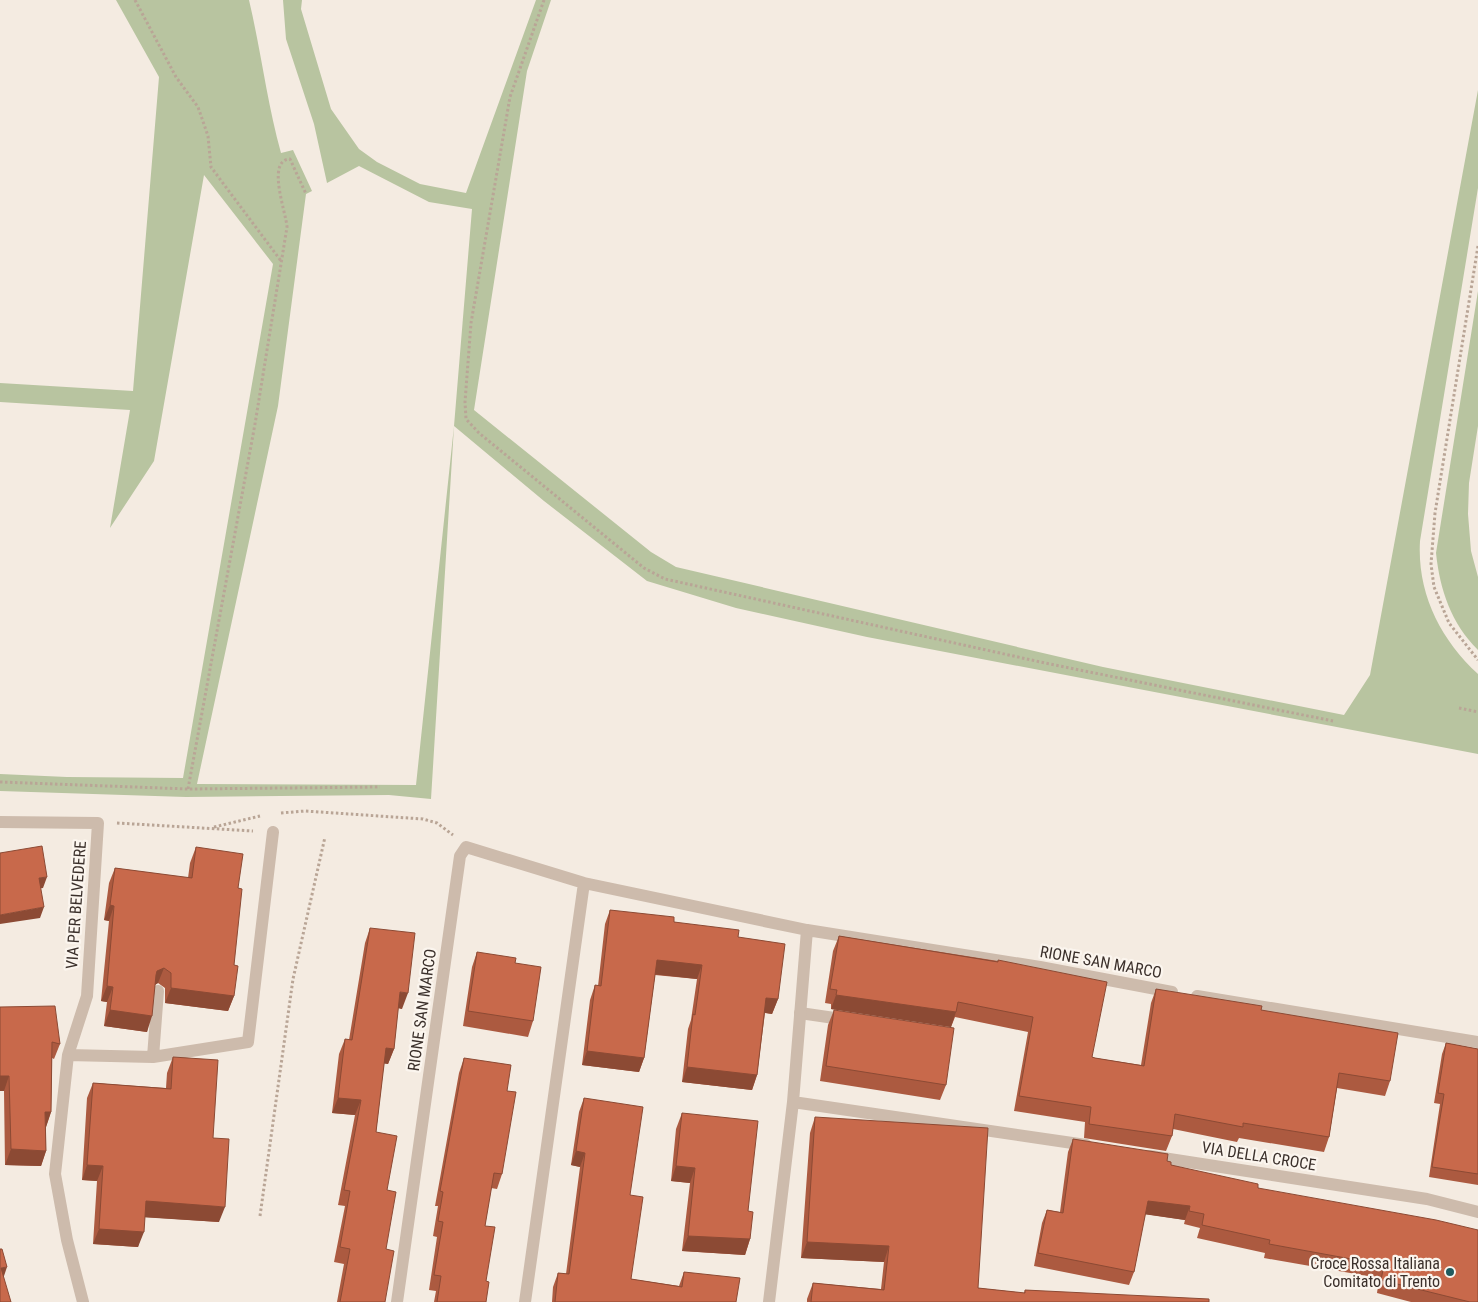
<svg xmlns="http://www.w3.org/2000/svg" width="1478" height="1302" font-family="'Roboto Condensed',sans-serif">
<rect width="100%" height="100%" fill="#f4ebe1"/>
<path fill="#b8c4a0" d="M 116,0 L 249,0 C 261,51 267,102 281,153 L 293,150 L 312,191 L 306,194 L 278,406 L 197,784 L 416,785 L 454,426 L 472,209 L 429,202 L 359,166 L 327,183 L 314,124 L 286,39 L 283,0 L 302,0 L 301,9 L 331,109 L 359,149 L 377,162 L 420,184 L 466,193 L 536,0 L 551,0 L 527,71 L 474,410 L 651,552 L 676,567 L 1103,667 L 1344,715 L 1370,675 L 1478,90 L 1478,188 L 1420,541 C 1417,593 1440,639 1478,674 L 1478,754 L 867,637 L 736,608 L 647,581 L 544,501 L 454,426 L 431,799 L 389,795 L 186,797 L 0,791 L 0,774 L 67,777 L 183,778 L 273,264 L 204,175 L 154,461 L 110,528 L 130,410 L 0,402 L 0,383 L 133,391 L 159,77 Z
M 1478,291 L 1478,426 L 1469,483 L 1468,514 L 1471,551 L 1478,577 L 1478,650 C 1451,623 1440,590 1436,553 Z"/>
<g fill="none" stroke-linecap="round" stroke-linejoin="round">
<path stroke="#b9a596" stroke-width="3" stroke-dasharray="2.5 2.5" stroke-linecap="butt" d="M 135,0 L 176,77 L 198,107 L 208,136 L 211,167 L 281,261
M 544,0 L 510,97 L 471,323 L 465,402 L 466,419 L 479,433 L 644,568 L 665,579 L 1045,663 L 1333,721
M 1478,246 L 1435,513 L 1431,564 L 1434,587 L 1449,623 L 1478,660
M 1459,708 L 1478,712
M 0,782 L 188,789 L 380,787
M 188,789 L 255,424 L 287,227 C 286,212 266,160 290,159 L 306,194
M 281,813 L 305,811 L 423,819 L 437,823 L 453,835
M 117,823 L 253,831
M 214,827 L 260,816
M 260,1216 L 293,979 L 325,837"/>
<path stroke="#cdbbac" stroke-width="12" d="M 800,1013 L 848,1020"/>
<path stroke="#cdbbac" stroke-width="12" d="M 0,822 L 98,823 L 87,996 L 68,1055 L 153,1057 L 158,991
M 1197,996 L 1478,1042
M 68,1055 L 55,1174 L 67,1240 L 83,1302
M 153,1057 L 248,1042 L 273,832
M 793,1102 L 1086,1145
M 1150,1156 L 1427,1199 L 1478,1212
M 397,1302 L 460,856 L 466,847 L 584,883 L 807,930 L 1040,967 L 1172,992
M 525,1302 L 584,883
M 769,1302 L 793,1102 L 807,930"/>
</g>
<path fill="#ac5a40" d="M 196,847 L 238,888 L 234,965 L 234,996 L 228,1011 L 165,1003 L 165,988 L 158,983 L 155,985 L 147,1032 L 104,1026 L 107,1002 L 101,1001 L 109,921 L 104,920 L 109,883 L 115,868 L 188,878 L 190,863 Z
M 610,910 L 674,922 L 738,937 L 778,999 L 772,1014 L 765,1013 L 757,1075 L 752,1090 L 682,1082 L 688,1029 L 691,1020 L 697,979 L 655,975 L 644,1058 L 639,1072 L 582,1065 L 590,1000 L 595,985 L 598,986 L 605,924 Z
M 370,928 L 402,1009 L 398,1008 L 394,1049 L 388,1064 L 384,1063 L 376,1132 L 387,1190 L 385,1302 L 337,1302 L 344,1264 L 334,1262 L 345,1206 L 338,1205 L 355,1115 L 332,1113 L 339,1054 L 345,1039 L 349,1040 L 365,943 Z
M 839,936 L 998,961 L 1092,1057 L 1095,1058 L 1141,1065 L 1151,1003 L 1156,989 L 1261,1010 L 1390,1081 L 1385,1096 L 1337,1088 L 1329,1137 L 1324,1152 L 1239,1138 L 1237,1142 L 1173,1129 L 1172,1136 L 1166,1151 L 1084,1138 L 1085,1122 L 1014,1111 L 1028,1032 L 955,1017 L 951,1027 L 831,1009 L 831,1004 L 825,1003 L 833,951 Z
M 477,952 L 533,1021 L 528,1037 L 463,1026 L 472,967 Z
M 0,1007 L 60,1044 L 54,1059 L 52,1058 L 51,1112 L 46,1127 L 46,1151 L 41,1166 L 5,1165 L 4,1091 L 0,1091 Z
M 834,1010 L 946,1085 L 940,1100 L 820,1081 L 828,1025 Z
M 1446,1043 L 1478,1049 L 1478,1185 L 1429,1177 L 1440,1104 L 1434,1103 L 1442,1054 Z
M 173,1057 L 213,1138 L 219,1222 L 145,1217 L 138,1247 L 93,1244 L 97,1181 L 82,1180 L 87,1098 L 93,1083 L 166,1088 L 167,1073 Z
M 464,1058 L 507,1091 L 502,1174 L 497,1189 L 491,1188 L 485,1226 L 486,1302 L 434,1302 L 436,1291 L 429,1290 L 437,1237 L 433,1236 L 438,1206 L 435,1206 L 459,1073 Z
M 584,1098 L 630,1195 L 631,1279 L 679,1286 L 684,1272 L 736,1302 L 552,1302 L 553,1287 L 558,1273 L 566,1274 L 580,1167 L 571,1165 L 579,1112 Z
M 682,1113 L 748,1211 L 750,1239 L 745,1255 L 682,1251 L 690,1183 L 671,1181 L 676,1129 Z
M 815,1117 L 978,1288 L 1024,1293 L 1025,1290 L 1209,1302 L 807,1302 L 807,1299 L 813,1283 L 881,1289 L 884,1262 L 801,1258 L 810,1133 Z
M 1073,1139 L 1167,1161 L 1171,1165 L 1258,1188 L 1478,1302 L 1411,1302 L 1377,1293 L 1379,1278 L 1264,1258 L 1265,1253 L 1197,1238 L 1200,1228 L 1184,1224 L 1185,1220 L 1145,1214 L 1134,1272 L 1129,1285 L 1034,1266 L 1042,1223 L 1047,1210 L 1060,1212 L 1068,1152 Z"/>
<path fill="#8c4a34" d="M 47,877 L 43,888 L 35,889 L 39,878 Z
M 110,905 L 114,906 L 109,921 L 104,920 Z
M 44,907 L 40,918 L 0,924 L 0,915 Z
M 657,960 L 702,965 L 697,979 L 652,974 Z
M 164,968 L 158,983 L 152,986 L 157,971 Z
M 107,986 L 113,987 L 107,1002 L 101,1001 Z
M 171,988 L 234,996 L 228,1011 L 165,1003 Z
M 400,992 L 408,993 L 402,1009 L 395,1007 Z
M 836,995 L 956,1012 L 951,1027 L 831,1009 Z
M 766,998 L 778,999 L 772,1014 L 761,1012 Z
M 110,1010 L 152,1016 L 147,1032 L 104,1026 Z
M 386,1048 L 394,1049 L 388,1064 L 380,1063 Z
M 587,1051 L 644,1058 L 639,1072 L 582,1065 Z
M 687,1067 L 757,1075 L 752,1090 L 682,1082 Z
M 0,1076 L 9,1076 L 4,1091 L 0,1091 Z
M 338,1098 L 361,1100 L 355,1115 L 332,1113 Z
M 45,1112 L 51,1112 L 46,1127 Z
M 11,1149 L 46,1151 L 41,1166 L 5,1165 Z
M 576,1151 L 585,1153 L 580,1167 L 571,1165 Z
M 87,1165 L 103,1166 L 97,1181 L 82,1180 Z
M 676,1166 L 695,1168 L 690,1183 L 671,1181 Z
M 146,1201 L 225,1207 L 219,1222 L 140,1217 Z
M 1148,1201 L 1190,1206 L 1185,1220 L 1143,1214 Z
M 99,1229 L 144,1232 L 138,1247 L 93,1244 Z
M 688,1236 L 750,1239 L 745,1255 L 682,1251 Z
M 807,1242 L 889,1246 L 884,1262 L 801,1258 Z
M 7,1267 L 2,1282 L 1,1268 Z"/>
<path fill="#c8694b" stroke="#8c4a34" d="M 42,846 L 47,877 L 39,878 L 44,907 L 0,915 L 0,853 Z
M 196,847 L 243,854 L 238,888 L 242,889 L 234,965 L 238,966 L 234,996 L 171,988 L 171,973 L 164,968 L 157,971 L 156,975 L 152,1016 L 110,1010 L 113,987 L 107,986 L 114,906 L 110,905 L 115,868 L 192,878 Z
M 610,910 L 674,917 L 674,922 L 739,930 L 738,937 L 785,944 L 778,999 L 766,998 L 757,1075 L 687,1067 L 693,1014 L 695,1015 L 702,965 L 657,960 L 644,1058 L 587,1051 L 595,985 L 601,986 Z
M 370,928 L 415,933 L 408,993 L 400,992 L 394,1049 L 386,1048 L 376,1132 L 397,1136 L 387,1190 L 396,1192 L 386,1249 L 394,1251 L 385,1302 L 340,1302 L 350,1249 L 340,1247 L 350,1191 L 344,1190 L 361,1100 L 338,1098 L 345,1039 L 352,1040 Z
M 839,936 L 998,962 L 998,960 L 1107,982 L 1092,1057 L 1095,1058 L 1144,1066 L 1156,989 L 1262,1006 L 1261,1010 L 1398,1033 L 1390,1081 L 1339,1073 L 1329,1137 L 1243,1123 L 1243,1127 L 1175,1114 L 1172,1136 L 1089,1124 L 1091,1107 L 1019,1096 L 1033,1017 L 958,1002 L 956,1012 L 836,995 L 837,990 L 830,989 Z
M 477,952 L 516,958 L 515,963 L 541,967 L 533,1021 L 468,1011 Z
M 55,1006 L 60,1044 L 52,1042 L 51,1112 L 45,1112 L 46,1151 L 11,1149 L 9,1076 L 0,1076 L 0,1007 Z
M 834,1010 L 954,1028 L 946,1085 L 826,1066 Z
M 1446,1043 L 1478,1049 L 1478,1174 L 1432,1167 L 1444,1094 L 1438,1093 Z
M 173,1057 L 218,1060 L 213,1138 L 229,1139 L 225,1207 L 146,1201 L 144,1232 L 99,1229 L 103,1166 L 87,1165 L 93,1083 L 171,1089 Z
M 464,1058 L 511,1065 L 507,1091 L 516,1092 L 502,1174 L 494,1173 L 485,1226 L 495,1227 L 486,1281 L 489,1282 L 486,1302 L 437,1302 L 441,1276 L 434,1275 L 443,1222 L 438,1221 L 443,1192 L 440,1191 Z
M 584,1098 L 643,1107 L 630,1195 L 643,1197 L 631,1279 L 682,1287 L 684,1272 L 740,1278 L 736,1302 L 555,1302 L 558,1273 L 569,1274 L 585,1153 L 576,1151 Z
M 682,1113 L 758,1121 L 748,1211 L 753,1212 L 750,1239 L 688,1236 L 695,1168 L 676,1166 Z
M 815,1117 L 988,1128 L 978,1288 L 1025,1293 L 1025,1290 L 1209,1299 L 1209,1302 L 811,1302 L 813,1283 L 884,1290 L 889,1246 L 807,1242 Z
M 1073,1139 L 1168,1154 L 1167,1161 L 1171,1162 L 1171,1165 L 1258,1184 L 1258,1188 L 1436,1220 L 1478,1230 L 1478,1302 L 1470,1302 L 1381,1280 L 1384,1265 L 1269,1244 L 1270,1240 L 1202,1225 L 1204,1214 L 1189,1211 L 1190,1206 L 1148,1201 L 1134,1272 L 1038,1253 L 1047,1210 L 1063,1213 Z
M 0,1249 L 2,1249 L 7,1267 L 1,1268 L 11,1302 L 0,1302 Z"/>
<circle fill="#1f5a5e" stroke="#fbf5ee" stroke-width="2" cx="1450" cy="1272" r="5"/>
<g text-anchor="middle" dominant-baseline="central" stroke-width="4.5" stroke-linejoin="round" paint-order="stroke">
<g font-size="16" fill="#3b302b" stroke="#fbf5ee">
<text transform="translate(76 905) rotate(-86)">VIA PER BELVEDERE</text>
<text transform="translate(1101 962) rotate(10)">RIONE SAN MARCO</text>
<text transform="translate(422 1010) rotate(-82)">RIONE SAN MARCO</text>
<text transform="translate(1259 1156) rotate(9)">VIA DELLA CROCE</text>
</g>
<g font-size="16" fill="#3b302b" stroke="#fbf5ee" text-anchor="end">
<text x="1440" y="1263">Croce Rossa Italiana<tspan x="1440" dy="18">Comitato di Trento</tspan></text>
</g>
</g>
</svg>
